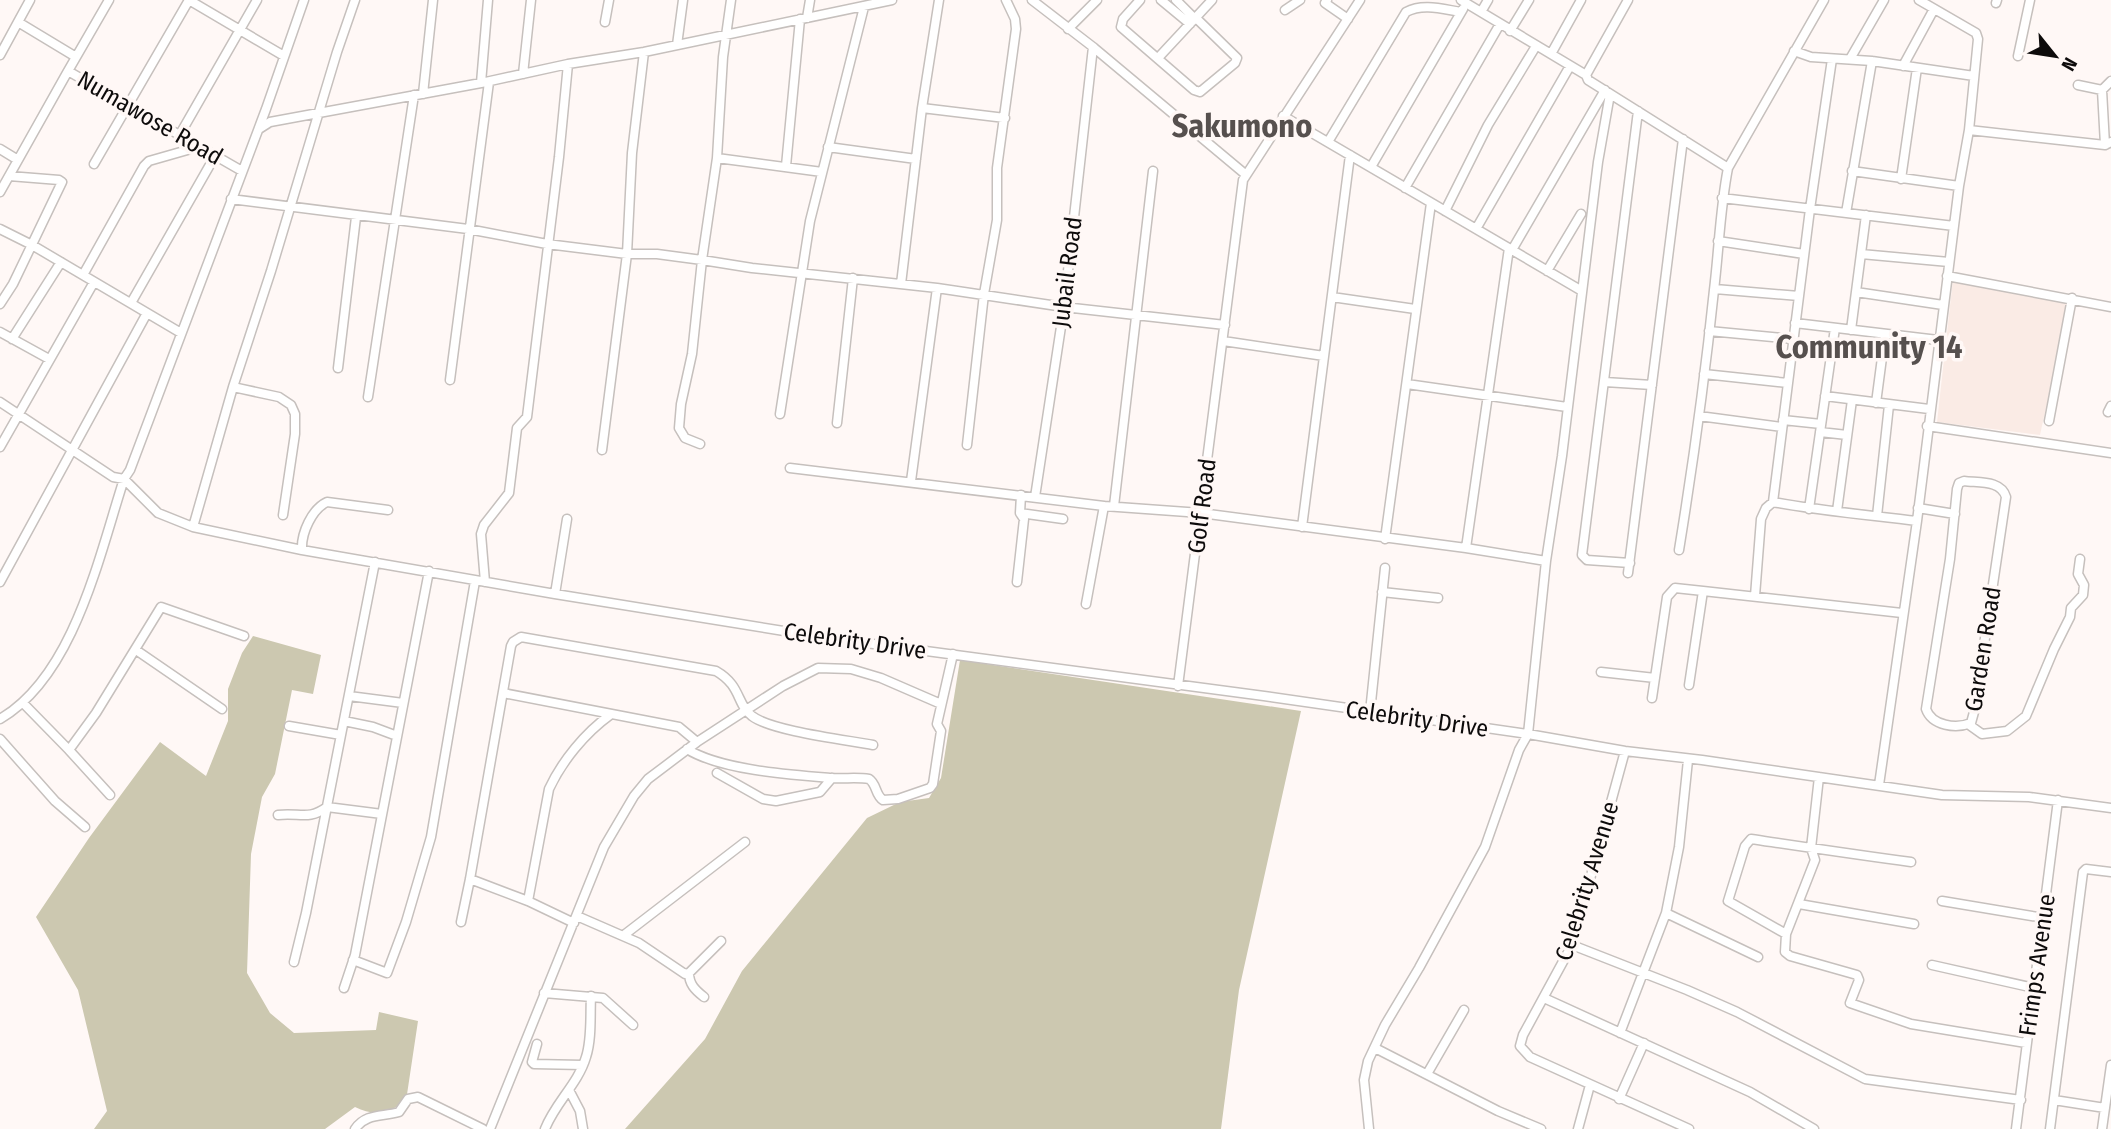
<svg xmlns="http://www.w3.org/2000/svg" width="2111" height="1129" font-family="'Fira Sans Condensed',sans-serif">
<rect width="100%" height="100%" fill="#fff8f6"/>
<path fill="#faebe5" d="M 1953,279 L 2069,301 L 2040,435 L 1937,422 Z"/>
<path fill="#ccc8b0" d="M 253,636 L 321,655 L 313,694 L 292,690 L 275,774 L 262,797 L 251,854 L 247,973 L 270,1013 L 294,1033 L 376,1030 L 379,1012 L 418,1021 L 406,1101 C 388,1113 375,1117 355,1107 L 325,1129 L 94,1129 L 107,1111 L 78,990 L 36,917 L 89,838 L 160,742 L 206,776 L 228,721 L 228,689 L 242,653 Z
M 960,660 L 1301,711 L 1239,990 L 1221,1129 L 625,1129 L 705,1039 L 742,971 L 867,818 L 900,802 L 929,798 L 941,778 Z"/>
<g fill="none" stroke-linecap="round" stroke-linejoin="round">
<g stroke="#c6c0bd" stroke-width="11">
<path id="minor" d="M 189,0 L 284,56
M 1032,0 L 1093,47 L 1245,174
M 1140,0 L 1123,19 L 1121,27 L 1194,90 L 1200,92 L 1235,63 L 1237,58 L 1196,18
M 1161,0 L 1190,24
M 1176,0 L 1195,19
M 1327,0 L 1325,3 L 1348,19
M 1461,0 L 1586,75 L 1588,80 L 1728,168
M 1996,3 L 1997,0
M 1285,10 L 1300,0
M 1481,12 L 1488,0
M 807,18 L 810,0
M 18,22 L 30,0
M 605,22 L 609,0
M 1068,29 L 1097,0
M 1510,31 L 1529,0
M 677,45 L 683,0
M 1794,51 L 1811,57 L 1872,61 L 1974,76
M 1551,54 L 1581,0
M 0,55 L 18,22 L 76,57
M 2018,56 L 2030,0
M 1158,58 L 1212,0
M 1850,59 L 1884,0
M 1903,66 L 1934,9
M 68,71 L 109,0
M 523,74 L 531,0
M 1586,75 L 1628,0
M 481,83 L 488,0
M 2078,85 L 2102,90 L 2111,81
M 2102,90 L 2105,145
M 423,94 L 433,0
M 922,108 L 1005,118
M 1283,116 L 1582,291
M 259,129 L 270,122 L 481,83 L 568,64 L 644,52 L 892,0
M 1969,130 L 2105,145 L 2111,142
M 179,136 L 257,0
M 1328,142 L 1406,12 C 1423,3 1442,9 1461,12
M 828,147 L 916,159
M 0,149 L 18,160
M 717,158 L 822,172
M 94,164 L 189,0
M 786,166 L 800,19
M 1371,167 L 1463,9
M 1852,171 L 1959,186
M 1901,179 L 1917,68
M 1405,188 L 1500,24
M 0,192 L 68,71 L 242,171
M 1722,198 L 1954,226
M 231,199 L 468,229 L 547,244 L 627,254 L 657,254 L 702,260 L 752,268 L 937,288 L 1064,307 L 1225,325
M 1445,211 L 1488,125 L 1536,46
M 1846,213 L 1872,61
M 0,229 L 32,245 L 181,333
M 1476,229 L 1570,66
M 1718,241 L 1804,254
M 1512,250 L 1605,90
M 1861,254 L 1949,262
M 1547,271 L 1581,214
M 83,275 L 144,166 L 149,161 L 198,147
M 1947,276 L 2111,307
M 901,284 L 922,108 L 939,0
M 1715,289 L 1799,296
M 1856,292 L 1943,305
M 1332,297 L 1415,309
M 131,303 L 215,156
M 0,304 L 13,284 L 62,182 L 59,180 L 9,176
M 1795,323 L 1938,340
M 1851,330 L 1866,215
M 1709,331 L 1793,339
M 0,332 L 49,359
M 12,339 L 61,262
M 1223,341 L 1324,356
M 338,368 L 356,217
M 1704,374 L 1788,383
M 450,380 L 489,82
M 1605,382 L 1652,385
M 1407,384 L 1567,407
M 233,387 L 279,397 L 291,405 L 295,414 L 295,434 L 283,515
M 1825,396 L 1929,409
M 368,397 L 414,95
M 0,402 L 113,477 L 124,479 L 158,513 L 193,527 L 302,550
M 1876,403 L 1885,335
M 2108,412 L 2111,406
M 780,414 L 810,221 L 864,7
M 1699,416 L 1782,427
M 1783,420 L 1821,424
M 2049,421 L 2072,298
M 837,423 L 853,278
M 1927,426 L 2111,453
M 1820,432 L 1847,435
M 700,444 L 685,438 L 679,428 L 681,404 L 692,354 L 702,260 L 717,158 L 723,57 L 731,0
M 967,445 L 984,294 L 997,220 L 997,168 L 1016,29 L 1015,19 L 1006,0
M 0,447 L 94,282
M 602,450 L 627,254 L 632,153 L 644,52
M 790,468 L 1104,506 L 1201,513 L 1466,548 L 1509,248
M 911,481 L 937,288
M 1964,481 C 1979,483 2001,480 2006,497 L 1974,712 L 1971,723 C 1956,729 1932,726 1926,709 L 1950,559 L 1957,489 L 1959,483 Z
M 1035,497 L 1064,307 L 1093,47
M 1773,502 L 1810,209 L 1832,59
M 1114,506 L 1153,171
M 1918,508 L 1955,514
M 1809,509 L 1835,328
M 388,510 L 327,502 C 312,509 301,533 302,550 L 555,594 L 821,637 L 1264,696 L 1528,734 L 1625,751 L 1702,760 L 1942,795 L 2029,797 L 2111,808
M 1837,511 L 1852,400
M 1020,513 L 1063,519
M 1877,516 L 1889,405
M 193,527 L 233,387 L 271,271 L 337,52 L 355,0
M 1302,527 L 1350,155
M 1385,539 L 1431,203
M 1466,548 L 1546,561
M 1679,550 C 1693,464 1705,377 1714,290 C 1719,249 1720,209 1728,168 L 1824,0
M 1630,563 L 1587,560 L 1582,555 L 1638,111
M 1628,573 L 1683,139
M 0,582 L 147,313
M 485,582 L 481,534 L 484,525 L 509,493 L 517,428 L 527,417 L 559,157 L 568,64
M 1017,582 L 1024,519 L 1020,513 L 1021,495
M 1382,592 L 1438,598
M 555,594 L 567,519
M 1755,596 L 1761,519 L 1766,508 L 1773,502 C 1820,511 1869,515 1917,521
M 1086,604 L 1104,506
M 136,650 L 222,709
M 1601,672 L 1655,678
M 1689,685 L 1703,591 L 1902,613
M 1178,686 L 1243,180 L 1360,0
M 503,693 L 679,727 L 697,742
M 349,696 L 403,703
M 1652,698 L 1667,597 L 1675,588 L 1703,591
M 23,703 L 69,750 L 96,713 L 161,607 L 244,636
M 1370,712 L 1385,568
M 0,719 C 74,676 99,556 124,479 L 130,470 L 266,109 L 304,0
M 344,721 L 373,727 L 397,736
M 1968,724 L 1982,734 L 2007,731 L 2026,716 L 2054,649 L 2070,617 L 2071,608 L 2083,595 L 2084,585 L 2078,574 L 2080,559
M 289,726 L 341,735
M 0,739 L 55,801 L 85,827
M 687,749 C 720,770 792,775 831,778 C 844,779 857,777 869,779 C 877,784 875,795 883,800 L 898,799 L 930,788 L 933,784 L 941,731 L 937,724 L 953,654
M 69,750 L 110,795
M 1625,751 L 1572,945 L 1523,1035 L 1520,1046 L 1530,1057 L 1689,1129
M 717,773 L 763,799 L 776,801 L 820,792 L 832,778
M 1819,777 L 1811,848 L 1815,860 L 1786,934 L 1728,901 L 1745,846 L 1751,839 C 1805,847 1858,855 1911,862
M 1879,785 L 1917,521 L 1959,186 L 1969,130 L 1978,39 L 1976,33 L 1919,0
M 278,815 C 299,812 308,821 327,807 L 382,814
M 470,879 L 528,901 L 574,923
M 528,901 L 549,789 C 562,761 585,733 610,715
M 1942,901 L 2044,918
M 1799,904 L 1914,924
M 1666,913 L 1758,957
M 577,916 L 639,943 L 685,974 L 689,973 L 721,941
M 461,922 L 470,879 L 511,646 L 513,642 L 521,637 L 716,671 C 742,686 736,704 752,716 C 771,731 847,740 873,745
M 1786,934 L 1785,952 L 1790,956 L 1857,975 L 1859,980 L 1850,1003 L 1911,1024 L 2026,1043
M 624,935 L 745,842
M 1572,945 L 1687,990 L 1737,1012 L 1865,1079 L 2021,1100
M 353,960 L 387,973 L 406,922 L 431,837 L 475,581
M 294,962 L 306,913 L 375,562
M 1932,965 L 2034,988
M 689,973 C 689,984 695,990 704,997
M 344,988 L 355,955 L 429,571
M 544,993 L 603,998 L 633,1025
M 1544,998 L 1750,1092 L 1814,1129
M 1620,1033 L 1666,913 L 1679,847 L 1688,760
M 537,1044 L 532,1062 L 534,1064 L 583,1065
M 1375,1048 L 1498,1111 L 1541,1129
M 1427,1074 L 1464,1010
M 569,1090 L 580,1111 L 583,1129
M 1619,1099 L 1644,1043
M 2054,1100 L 2105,1108
M 355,1129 C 366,1113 382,1117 399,1112 L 408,1099 L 418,1097 L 483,1129
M 490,1129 L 604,847 L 634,796 L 648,779 L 697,742 L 783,686 L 818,668 L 851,669 L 881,678 L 941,704
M 545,1129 C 555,1103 578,1084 586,1057 C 592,1039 590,1015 591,996
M 1369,1129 L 1364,1080 L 1368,1061 L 1385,1025 L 1419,968 L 1485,847 L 1519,750 L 1528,734 L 1546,561 L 1562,456 L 1598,162 L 1610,94
M 1578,1129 L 1590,1085
M 2016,1129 L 2058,800
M 2050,1129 L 2083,872 L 2086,869 L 2111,872
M 2102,1129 L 2111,1065"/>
</g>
<use href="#minor" stroke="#fff" stroke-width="8"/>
</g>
<g text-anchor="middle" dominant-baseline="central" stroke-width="7" stroke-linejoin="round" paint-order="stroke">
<g font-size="24" fill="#0d0b0b" stroke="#fff8f6">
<text transform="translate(150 118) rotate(30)">Numawose Road</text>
<text transform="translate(1067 272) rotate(-83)">Jubail Road</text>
<text transform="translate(1202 506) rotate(-83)">Golf Road</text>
<text transform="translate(855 641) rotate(8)">Celebrity Drive</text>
<text transform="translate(1983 649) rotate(-81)">Garden Road</text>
<text transform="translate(1417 719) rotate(8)">Celebrity Drive</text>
<text transform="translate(1587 881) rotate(-73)">Celebrity Avenue</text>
<text transform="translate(2037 965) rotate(-82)">Frimps Avenue</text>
</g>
<g font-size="32" font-weight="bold" fill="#56504e" stroke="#fff8f6">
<text x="1242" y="126">Sakumono</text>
<text x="1869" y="347">Community 14</text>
</g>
</g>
<g transform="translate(2055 56) rotate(120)" stroke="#fff8f6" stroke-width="5" paint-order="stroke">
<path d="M0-5L12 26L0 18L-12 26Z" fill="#0d0b0b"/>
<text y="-10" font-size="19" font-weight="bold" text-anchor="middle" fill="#0d0b0b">N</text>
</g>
</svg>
